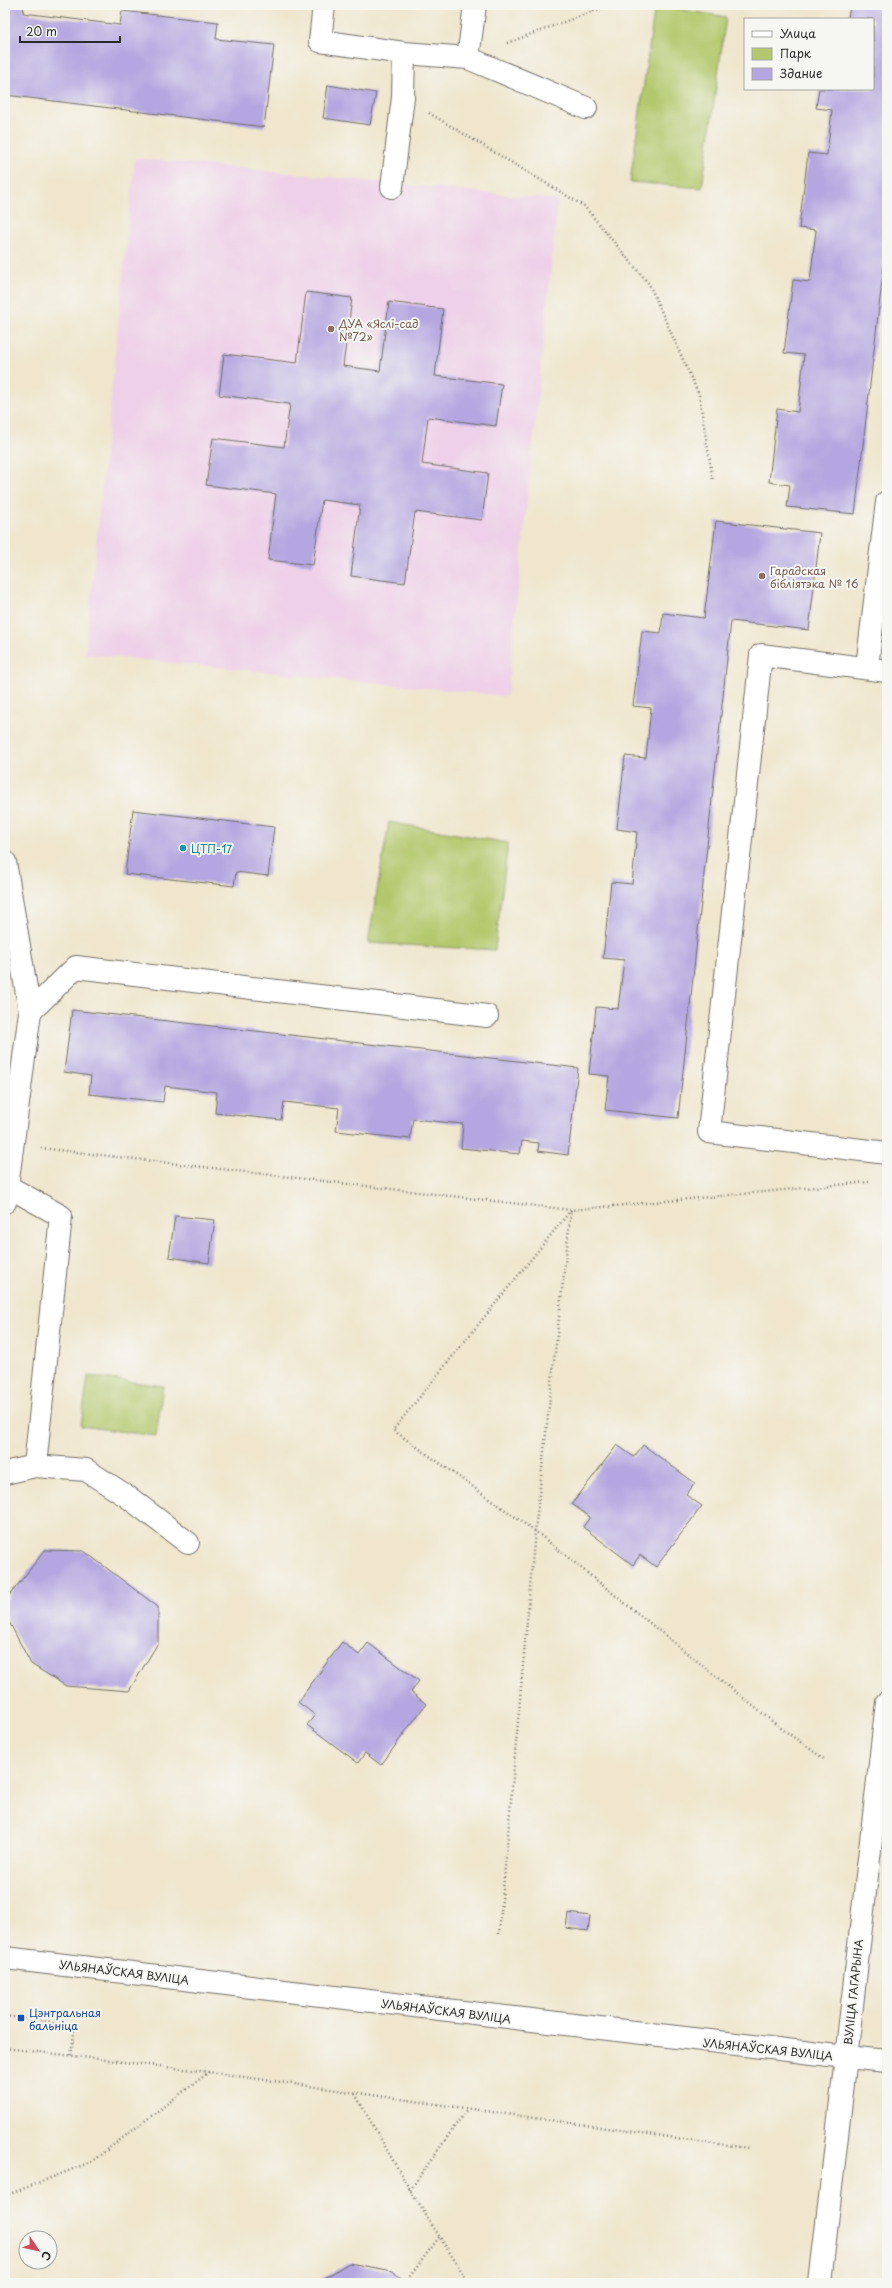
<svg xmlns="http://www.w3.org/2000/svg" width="892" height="2288" font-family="'Playpen Sans',sans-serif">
<rect width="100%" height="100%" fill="#f6f6f2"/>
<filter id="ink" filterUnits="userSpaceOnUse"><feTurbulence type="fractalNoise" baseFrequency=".025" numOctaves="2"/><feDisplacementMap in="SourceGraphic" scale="8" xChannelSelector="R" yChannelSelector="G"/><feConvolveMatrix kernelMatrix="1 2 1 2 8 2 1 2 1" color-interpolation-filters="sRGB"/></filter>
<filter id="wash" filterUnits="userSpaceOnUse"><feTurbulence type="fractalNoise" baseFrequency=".012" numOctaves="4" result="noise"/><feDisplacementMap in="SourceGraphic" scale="16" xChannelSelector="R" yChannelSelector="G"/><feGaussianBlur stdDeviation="0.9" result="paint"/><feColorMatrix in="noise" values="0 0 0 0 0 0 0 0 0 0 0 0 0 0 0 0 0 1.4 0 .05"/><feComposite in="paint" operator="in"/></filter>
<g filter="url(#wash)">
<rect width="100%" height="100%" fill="#efe6cd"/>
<path fill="#eed0e8" d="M 135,158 L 558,200 L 507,696 L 85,654 Z"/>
<path fill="#b3c86c" stroke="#6f7a4c" d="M 655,5 L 726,17 L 702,188 L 630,182 Z
M 389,822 L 508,843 L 495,950 L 368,943 Z
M 88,1376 L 163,1386 L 156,1436 L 81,1426 Z"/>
<g id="blocks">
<path fill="#b4a6e0" d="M 5,5 L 24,5 L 23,13 L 120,25 L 122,11 L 218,22 L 216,39 L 274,45 L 264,127 L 5,95 Z
M 850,5 L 887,5 L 887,238 L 855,514 L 787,507 L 790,485 L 769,482 L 777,409 L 798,412 L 804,355 L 784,353 L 793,280 L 810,282 L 816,230 L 799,228 L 808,153 L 827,155 L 832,110 L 816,108 L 819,89 L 873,89 L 873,19 L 848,19 Z
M 328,85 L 376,93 L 370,125 L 323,118 Z
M 306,292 L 352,298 L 343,366 L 380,371 L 389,302 L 443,309 L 435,376 L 502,384 L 496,426 L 428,417 L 422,464 L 488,473 L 482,520 L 415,512 L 405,583 L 351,576 L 360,505 L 322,500 L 313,565 L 268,560 L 276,494 L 206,485 L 213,438 L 284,447 L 290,404 L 219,395 L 224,354 L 297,363 Z
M 716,521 L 820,533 L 809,630 L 731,621 L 678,1118 L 605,1110 L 609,1076 L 589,1074 L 596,1007 L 618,1009 L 624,960 L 603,958 L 611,882 L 632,884 L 637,832 L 617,829 L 625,756 L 646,758 L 651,708 L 633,706 L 642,631 L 661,633 L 663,613 L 704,618 Z
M 133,810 L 274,827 L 268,876 L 236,872 L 234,886 L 125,874 Z
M 72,1010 L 578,1068 L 568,1155 L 538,1151 L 539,1143 L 522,1141 L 520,1154 L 461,1148 L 463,1124 L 413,1119 L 410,1139 L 336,1131 L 339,1108 L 284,1102 L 281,1120 L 215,1113 L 217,1092 L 165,1086 L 163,1102 L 89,1094 L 91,1076 L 64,1072 Z
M 175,1216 L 215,1220 L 209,1263 L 169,1257 Z
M 617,1445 L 634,1457 L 643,1445 L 695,1483 L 686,1495 L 702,1506 L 656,1567 L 640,1555 L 633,1565 L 583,1527 L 590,1517 L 572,1504 Z
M 45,1550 L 84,1551 L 158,1607 L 158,1643 L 129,1691 L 66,1686 L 31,1664 L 5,1614 L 5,1601 Z
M 342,1642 L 359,1655 L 368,1643 L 419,1681 L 411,1692 L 426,1704 L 381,1765 L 365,1753 L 358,1763 L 307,1725 L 315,1715 L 298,1702 Z
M 568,1913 L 590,1916 L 588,1931 L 566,1928 Z
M 349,2263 L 393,2271 L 404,2283 L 316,2283 Z"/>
</g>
</g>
<g filter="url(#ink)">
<use href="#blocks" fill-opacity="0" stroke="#706c64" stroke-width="1"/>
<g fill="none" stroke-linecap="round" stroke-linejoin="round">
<g stroke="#706c64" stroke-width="24">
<path id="minor" d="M 324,5 L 320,41 L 404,53 L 468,58 L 475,5
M 468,58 L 586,108
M 392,187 L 403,97 L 404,53
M 867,667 L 887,502
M 887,671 L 761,655 L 709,1132 L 887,1153
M 5,862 L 30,1012
M 5,1202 L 30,1012 L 76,967 L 487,1016
M 35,1466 L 86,1470 L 128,1497 L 188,1543
M 5,1473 L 35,1466 L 61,1216 L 7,1186
M 846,2057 L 887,2061"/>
</g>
<g stroke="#706c64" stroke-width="24">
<path id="major" d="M 5,1958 L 846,2057
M 820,2283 L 887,1702"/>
</g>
<path stroke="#706c64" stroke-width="2.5" stroke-dasharray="1 3" stroke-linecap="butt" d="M 507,43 L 610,5
M 429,113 L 584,206 L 649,284 L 699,395 L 713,481
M 41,1148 L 571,1210 L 869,1182
M 571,1210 L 393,1430 L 535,1531 L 778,1726 L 824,1759
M 499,1934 L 535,1531 L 571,1210
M 5,2016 L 75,2025 L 71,2056
M 5,2048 L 209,2072 L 748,2148
M 355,2094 L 410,2190 L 469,2283
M 410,2190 L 467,2109
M 5,2196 L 91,2162 L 209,2072
M 405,2283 L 440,2236"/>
<use href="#minor" stroke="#fff" stroke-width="22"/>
<use href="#major" stroke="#fff" stroke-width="22"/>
</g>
</g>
<g fill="#8d6e63" stroke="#f6f6f2" stroke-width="1.5">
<circle cx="331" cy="329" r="4"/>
<circle cx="762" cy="576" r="4"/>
</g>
<circle fill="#0f9aa8" stroke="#f6f6f2" stroke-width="1.5" cx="183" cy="848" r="4"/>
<rect fill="#1a4fb4" stroke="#f6f6f2" stroke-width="1.5" x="17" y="2014" width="8" height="8" rx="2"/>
<g text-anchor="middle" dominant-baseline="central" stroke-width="4" stroke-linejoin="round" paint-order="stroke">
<g font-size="11" fill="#785e54" stroke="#f6f6f2" text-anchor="start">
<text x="339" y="323">ДУА «Яслі-сад<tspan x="339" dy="13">№72»</tspan></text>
<text x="770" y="570">Гарадская<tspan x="770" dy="13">бібліятэка № 16</tspan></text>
</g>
<g font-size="11" fill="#0d838f" stroke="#f6f6f2" text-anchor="start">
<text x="191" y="848">ЦТП-17</text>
</g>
<g font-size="11" fill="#2b2b2b" stroke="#f6f6f2">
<text transform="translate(124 1972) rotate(7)">УЛЬЯНАЎСКАЯ ВУЛІЦА</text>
<text transform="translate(853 1992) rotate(-84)">ВУЛІЦА ГАГАРЫНА</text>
<text transform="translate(446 2011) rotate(7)">УЛЬЯНАЎСКАЯ ВУЛІЦА</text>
<text transform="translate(768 2049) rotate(6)">УЛЬЯНАЎСКАЯ ВУЛІЦА</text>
</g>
<g font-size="11" fill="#164399" stroke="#f6f6f2" text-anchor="start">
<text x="29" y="2012">Цэнтральная<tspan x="29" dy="13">бальніца</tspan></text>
</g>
</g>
<rect width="892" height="2288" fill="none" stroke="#f6f6f2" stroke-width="20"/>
<rect x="744" y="18" width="130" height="72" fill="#f6f6f2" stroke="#a5a5a2"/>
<rect x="752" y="31" width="20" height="6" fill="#ffffff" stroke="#a5a5a2"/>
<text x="780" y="38" font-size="12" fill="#2b2b2b">Улица</text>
<rect x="752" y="48" width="20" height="12" fill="#b3c86c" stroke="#a5a5a2"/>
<text x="780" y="58" font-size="12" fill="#2b2b2b">Парк</text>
<rect x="752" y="68" width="20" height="12" fill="#b4a6e0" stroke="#a5a5a2"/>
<text x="780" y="78" font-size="12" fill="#2b2b2b">Здание</text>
<g transform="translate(38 2250) rotate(124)"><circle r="19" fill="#f6f6f2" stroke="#a5a5a2"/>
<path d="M0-3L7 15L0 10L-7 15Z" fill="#d1495b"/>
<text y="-6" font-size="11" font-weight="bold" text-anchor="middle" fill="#2b2b2b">С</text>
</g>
<path d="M20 36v6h100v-6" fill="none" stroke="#2b2b2b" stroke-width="2"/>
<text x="26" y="36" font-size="12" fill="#2b2b2b" stroke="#f6f6f2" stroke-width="3" paint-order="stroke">20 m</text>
</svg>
